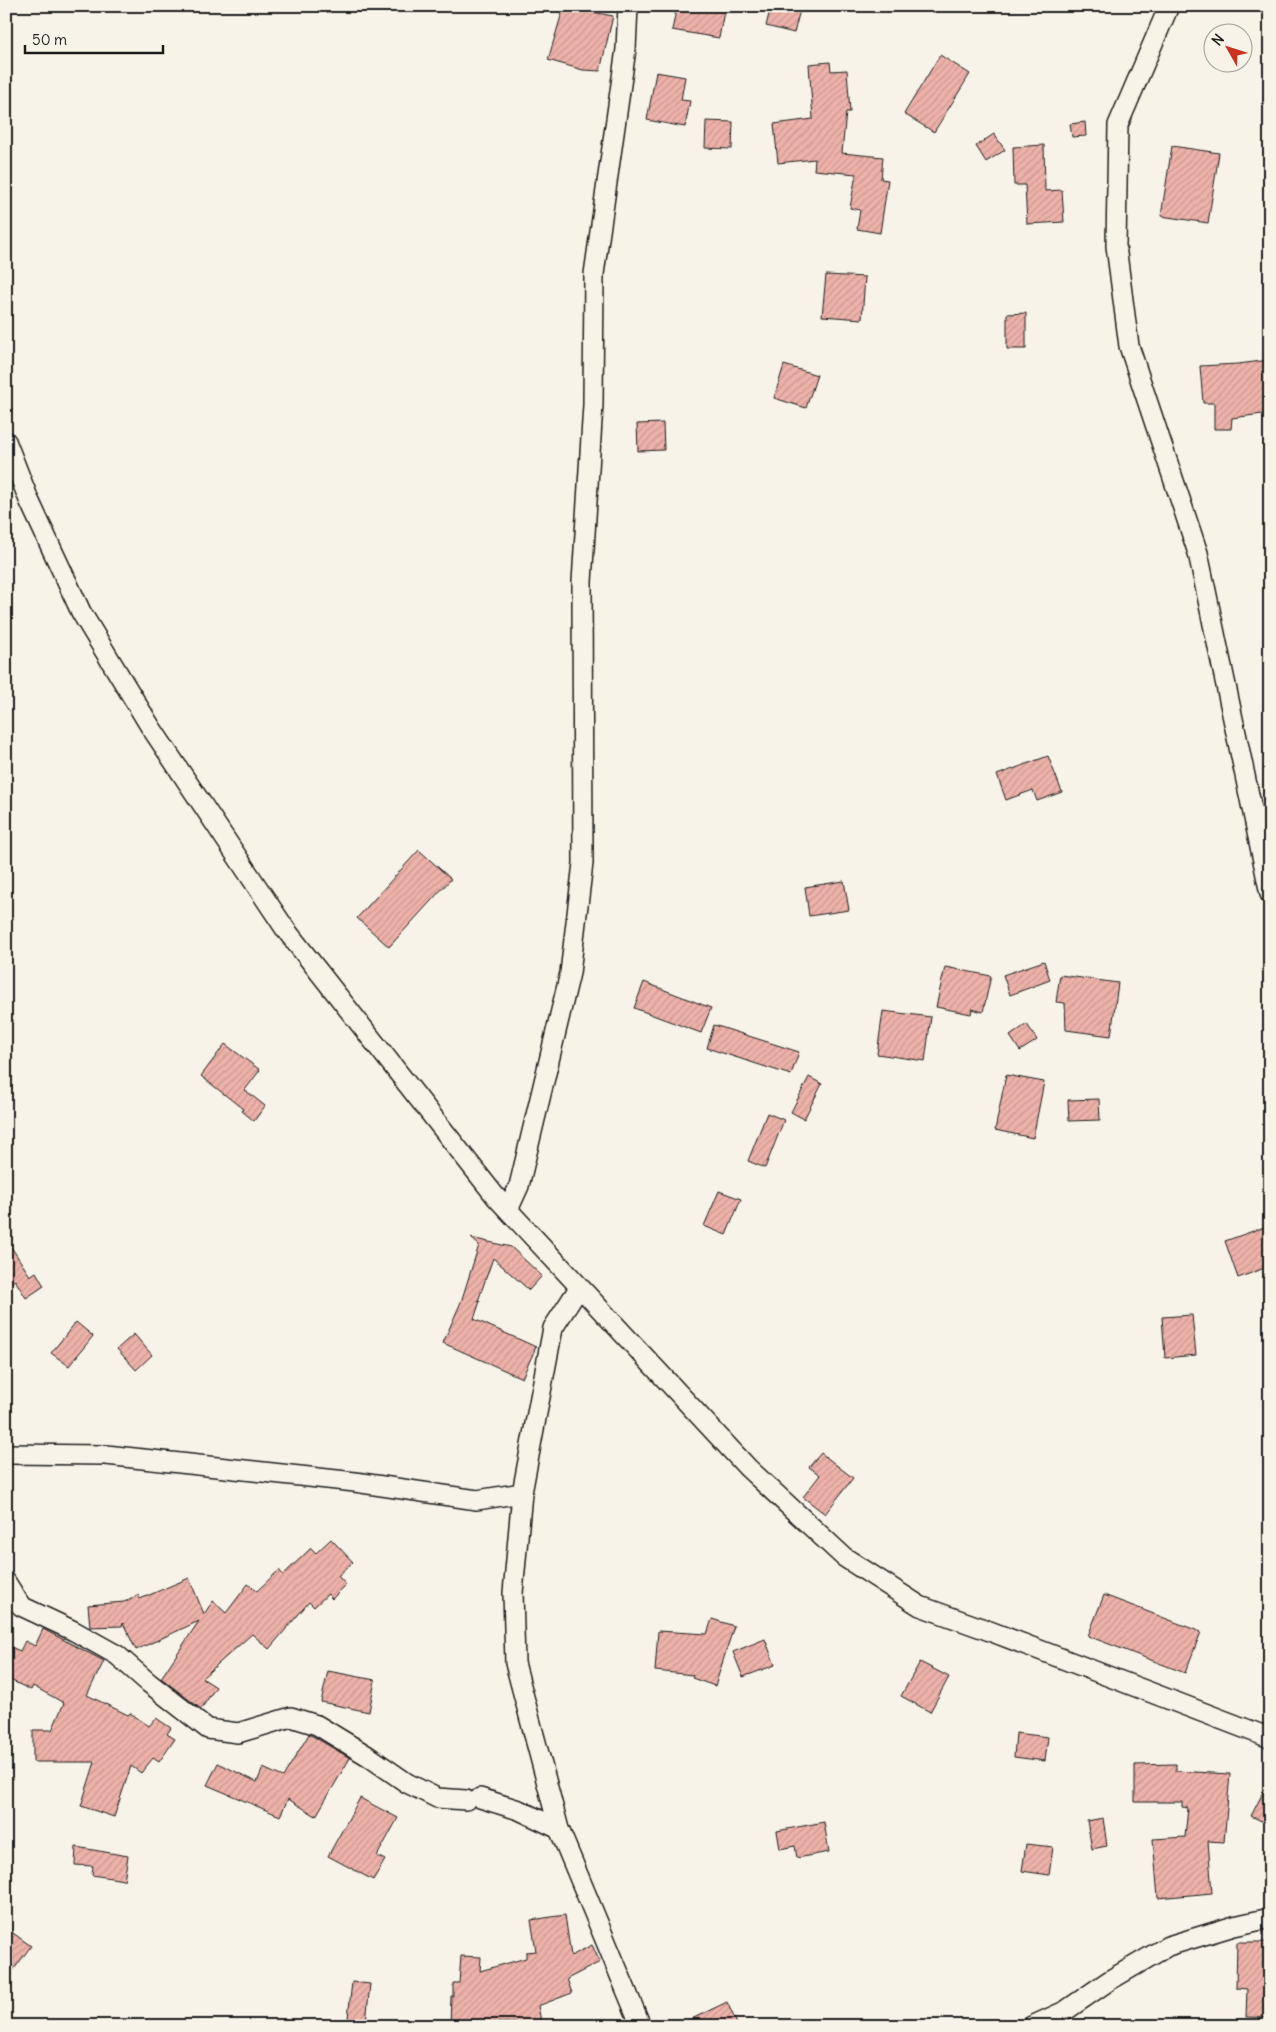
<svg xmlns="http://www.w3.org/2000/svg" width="1276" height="2032" font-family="Delius,sans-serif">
<defs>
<pattern id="building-hatch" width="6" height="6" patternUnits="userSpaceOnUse" patternTransform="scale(1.25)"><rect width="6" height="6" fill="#edb2a9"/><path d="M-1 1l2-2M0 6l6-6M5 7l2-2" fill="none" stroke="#cb9891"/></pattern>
</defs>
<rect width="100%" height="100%" fill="#f7f3e8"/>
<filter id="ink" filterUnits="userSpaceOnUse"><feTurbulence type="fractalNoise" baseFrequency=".02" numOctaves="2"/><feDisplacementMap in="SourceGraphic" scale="10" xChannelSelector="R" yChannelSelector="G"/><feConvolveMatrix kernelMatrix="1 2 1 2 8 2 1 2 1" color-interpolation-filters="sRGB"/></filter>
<g filter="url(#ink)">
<path fill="url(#building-hatch)" stroke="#1c1c1c" d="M 564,6 L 584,6 L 583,10 L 613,16 L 600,71 L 583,70 L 548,60 Z
M 677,6 L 725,6 L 719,38 L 672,30 Z
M 771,6 L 801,6 L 794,33 L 766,26 Z
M 940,55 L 970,74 L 934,132 L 904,114 Z
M 830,62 L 831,71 L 847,70 L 850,112 L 846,112 L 842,153 L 883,157 L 881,179 L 888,180 L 880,233 L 857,229 L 860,210 L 850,208 L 856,174 L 814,170 L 815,159 L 778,163 L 774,124 L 813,119 L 809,64 Z
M 656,72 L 685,77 L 681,100 L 690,101 L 685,127 L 647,120 Z
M 706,121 L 733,122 L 732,149 L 705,148 Z
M 1085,122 L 1086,136 L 1072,137 L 1070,124 Z
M 994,134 L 1005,150 L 986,162 L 976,146 Z
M 1044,145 L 1045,191 L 1062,190 L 1064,222 L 1027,224 L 1025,185 L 1014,185 L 1013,147 Z
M 1172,146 L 1219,153 L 1208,223 L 1161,216 Z
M 826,275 L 865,277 L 862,319 L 822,316 Z
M 1026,313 L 1026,349 L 1007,349 L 1007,314 Z
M 1270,360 L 1270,413 L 1232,418 L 1231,429 L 1214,429 L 1214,403 L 1203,403 L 1200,366 L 1238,364 Z
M 784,365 L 817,375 L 806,408 L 774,398 Z
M 663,423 L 664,450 L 638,451 L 637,424 Z
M 1048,756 L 1062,792 L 1037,801 L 1033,790 L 1006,800 L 997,775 Z
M 419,850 L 451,879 L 389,947 L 357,918 Z
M 844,881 L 849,910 L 809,916 L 805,887 Z
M 1044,961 L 1050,980 L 1010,995 L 1003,975 Z
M 945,967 L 991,976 L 983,1012 L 972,1009 L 971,1014 L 936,1007 Z
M 1060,975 L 1118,983 L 1111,1036 L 1066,1030 L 1065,1003 L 1056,1002 Z
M 644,982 L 711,1008 L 701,1033 L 634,1008 Z
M 883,1011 L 931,1017 L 925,1061 L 877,1054 Z
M 1027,1024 L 1037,1040 L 1020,1051 L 1010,1036 Z
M 714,1025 L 799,1052 L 791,1075 L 707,1048 Z
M 225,1044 L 260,1070 L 245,1090 L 265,1106 L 254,1121 L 242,1111 L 243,1109 L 201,1076 Z
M 1006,1075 L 1044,1082 L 1033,1138 L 995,1130 Z
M 809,1077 L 822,1084 L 804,1119 L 791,1112 Z
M 1099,1099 L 1100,1120 L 1069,1121 L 1068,1100 Z
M 767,1113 L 784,1120 L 765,1168 L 748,1161 Z
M 719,1191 L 741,1199 L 726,1235 L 704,1226 Z
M 1270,1225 L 1270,1266 L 1238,1278 L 1225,1241 Z
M 471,1238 L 511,1247 L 542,1276 L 529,1290 L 493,1258 L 478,1301 L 480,1301 L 474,1319 L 536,1347 L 522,1378 L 443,1343 L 461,1302 L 479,1245 Z
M 6,1239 L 30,1276 L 36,1272 L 44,1286 L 26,1298 L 15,1280 L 6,1286 Z
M 1192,1315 L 1196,1355 L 1165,1358 L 1162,1317 Z
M 76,1322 L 93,1336 L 69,1366 L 51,1353 Z
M 134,1334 L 152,1355 L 136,1370 L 117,1349 Z
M 821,1453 L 853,1478 L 825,1514 L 803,1497 L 820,1475 L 809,1467 Z
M 331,1539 L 353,1562 L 338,1576 L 346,1585 L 332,1599 L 328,1594 L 314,1607 L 309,1602 L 269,1649 L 252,1634 L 202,1678 L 216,1687 L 201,1709 L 161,1678 L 199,1621 L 136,1650 L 123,1623 L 122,1626 L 90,1627 L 88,1605 L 124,1602 L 138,1595 L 140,1599 L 189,1578 L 204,1614 L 213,1601 L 226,1613 L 248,1584 L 257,1591 L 279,1570 L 283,1575 L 311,1548 L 316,1553 Z
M 1104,1595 L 1201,1632 L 1185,1673 L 1088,1636 Z
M 712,1619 L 734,1626 L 715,1686 L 692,1678 L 693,1675 L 655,1671 L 658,1631 L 707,1634 Z
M 43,1629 L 104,1661 L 87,1695 L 128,1715 L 130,1713 L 149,1726 L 156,1718 L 171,1728 L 167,1734 L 175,1739 L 159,1762 L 153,1758 L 141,1773 L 131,1766 L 114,1817 L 81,1806 L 95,1762 L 33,1762 L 33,1730 L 52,1730 L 64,1703 L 33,1686 L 31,1690 L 6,1678 L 6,1656 L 11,1647 L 20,1651 L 25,1641 L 35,1646 Z
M 765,1639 L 775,1665 L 743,1677 L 733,1652 Z
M 920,1662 L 949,1677 L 930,1712 L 901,1696 Z
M 328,1671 L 375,1680 L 369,1712 L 321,1702 Z
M 1016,1733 L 1048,1737 L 1045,1761 L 1014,1757 Z
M 309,1734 L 350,1758 L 316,1816 L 288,1799 L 280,1816 L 207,1785 L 218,1763 L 257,1782 L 263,1768 L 283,1777 Z
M 1176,1764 L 1176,1771 L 1230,1774 L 1224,1842 L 1208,1841 L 1212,1893 L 1158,1898 L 1153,1839 L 1185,1837 L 1188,1808 L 1182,1807 L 1182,1802 L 1135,1802 L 1135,1765 Z
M 1270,1779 L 1270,1825 L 1251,1816 Z
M 360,1798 L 398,1818 L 377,1856 L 385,1860 L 373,1880 L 328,1856 Z
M 1103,1818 L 1107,1846 L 1092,1849 L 1087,1821 Z
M 824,1822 L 829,1852 L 797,1858 L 795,1846 L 780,1849 L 777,1831 Z
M 1026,1844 L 1053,1847 L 1049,1875 L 1022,1871 Z
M 76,1847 L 128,1856 L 124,1880 L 92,1875 L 93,1866 L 75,1865 Z
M 565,1915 L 571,1956 L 592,1945 L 600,1962 L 567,1979 L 572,1993 L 538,2006 L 542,2026 L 518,2026 L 517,2023 L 468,2022 L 468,2026 L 450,2026 L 451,1996 L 453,1996 L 453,1983 L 459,1983 L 461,1956 L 481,1957 L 480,1971 L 526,1958 L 526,1952 L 536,1951 L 531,1920 Z
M 6,1928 L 31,1946 L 6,1980 Z
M 1237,1942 L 1270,1942 L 1270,2018 L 1246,2017 L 1247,1989 L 1236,1988 Z
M 352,1982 L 370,1984 L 366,2022 L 348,2018 Z
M 727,2002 L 738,2026 L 677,2026 Z"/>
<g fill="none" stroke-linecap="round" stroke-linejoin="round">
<g stroke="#1c1c1c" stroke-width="22">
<path id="minor" d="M 1169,6 L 1118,125 L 1116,246 L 1129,346 L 1198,553 L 1270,894
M 6,441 L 29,500 L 81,612 L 150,726 L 286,930 L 496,1197 L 748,1468 L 844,1557 L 920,1606 L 987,1630 L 1270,1738
M 508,1210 L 519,1186 L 570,973 L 583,863 L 582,582 L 593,405 L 594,274 L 626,49 L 628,6
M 6,1454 L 106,1455 L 355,1482 L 477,1500 L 522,1493 L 553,1328 L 579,1288
M 522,1493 L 513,1593 L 515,1663 L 559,1829 L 641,2026
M 6,1582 L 21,1606 L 74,1631 L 117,1655 L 149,1683 L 208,1729 L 238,1733 L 291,1717 L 317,1725 L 368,1756 L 407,1783 L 437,1798 L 466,1800
M 480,1798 L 519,1810 L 559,1829
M 1032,2026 L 1065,2011 L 1110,1980 L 1168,1946 L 1234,1926 L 1270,1918"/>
</g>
<use href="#minor" stroke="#f7f3e8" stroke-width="19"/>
</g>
</g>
<rect width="1276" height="2032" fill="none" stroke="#f7f3e8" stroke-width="25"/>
<rect x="12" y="12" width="1251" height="2007" fill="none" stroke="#1c1c1c" stroke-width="2" filter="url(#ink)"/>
<g transform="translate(1228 48) rotate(309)"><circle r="24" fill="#f7f3e8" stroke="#9f9d96"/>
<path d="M0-4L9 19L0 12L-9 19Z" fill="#c8321e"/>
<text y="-8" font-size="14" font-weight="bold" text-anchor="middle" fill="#1c1c1c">N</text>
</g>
<path d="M25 45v8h138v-8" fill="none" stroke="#1c1c1c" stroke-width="2.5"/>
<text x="32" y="45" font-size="15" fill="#1c1c1c" stroke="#f7f3e8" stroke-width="4" paint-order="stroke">50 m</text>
</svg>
